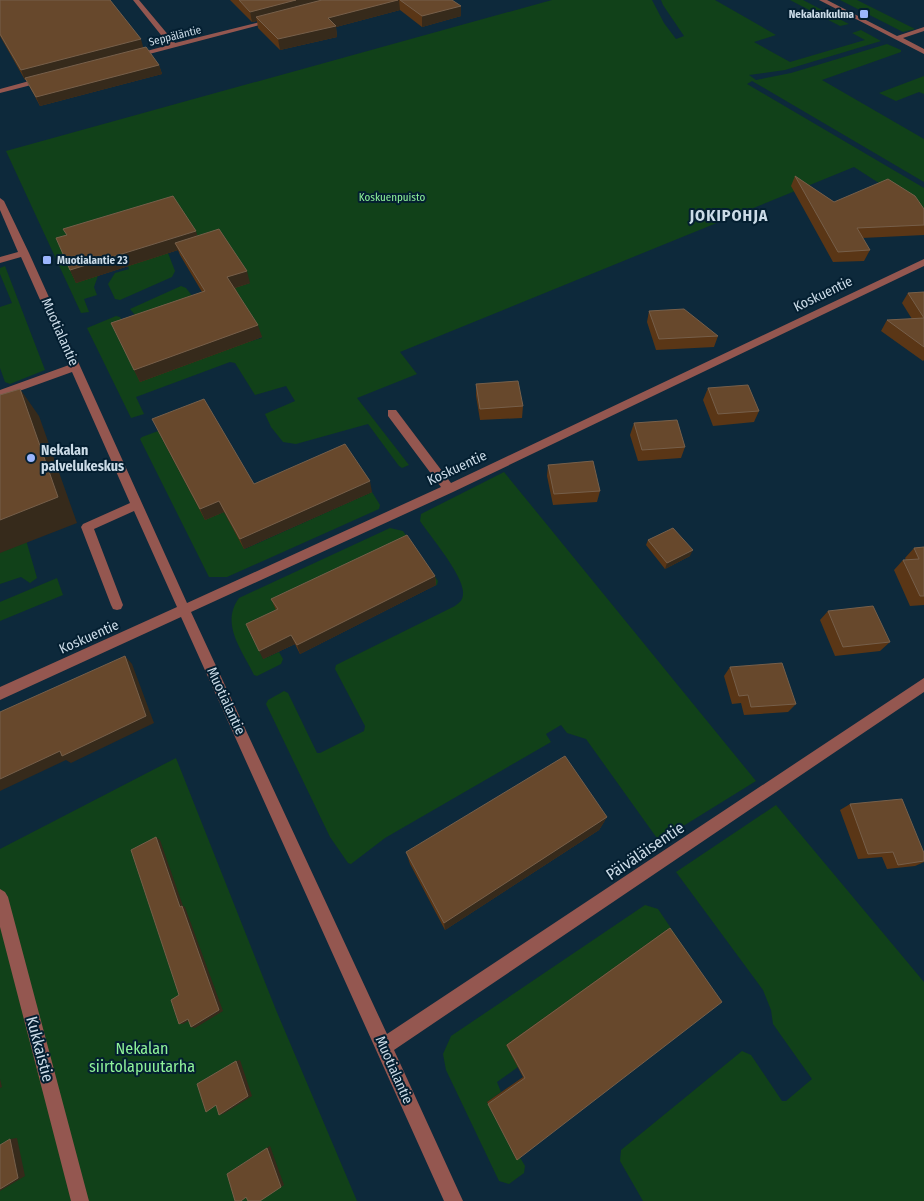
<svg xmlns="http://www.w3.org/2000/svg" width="924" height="1201" font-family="'Fira Sans Condensed',sans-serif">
<rect width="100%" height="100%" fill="#0d293b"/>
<path fill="#114119" d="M 552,0 L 652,0 L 664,23 L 676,39 L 684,36 L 663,5 L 661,0 L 715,0 L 776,35 L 754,42 L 790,62 L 865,40 L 852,33 L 861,30 L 881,41 L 785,70 L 749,75 L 756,80 L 791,73 L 887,44 L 901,50 L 901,52 L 822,80 L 924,139 L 924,182 L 752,81 L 747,84 L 924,188 L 924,212 L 854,167 L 400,352 L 417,374 L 357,398 L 409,465 L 402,468 L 399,466 L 368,424 L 296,444 L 283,442 L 271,427 L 265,414 L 295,401 L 286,386 L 255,395 L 235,363 L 230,362 L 136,397 L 144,414 L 131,418 L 87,328 L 116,316 L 120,317 L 134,342 L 123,347 L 140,381 L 181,366 L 178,360 L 248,336 L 251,341 L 262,338 L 231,289 L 250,283 L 203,248 L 177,209 L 99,273 L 94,287 L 97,295 L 84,299 L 89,312 L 81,313 L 6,151 Z
M 790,0 L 803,0 L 849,24 L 840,26 Z
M 840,0 L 857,0 L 915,29 L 903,32 Z
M 924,76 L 924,94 L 919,92 L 896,101 L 879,93 Z
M 168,253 L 175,271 L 172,277 L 120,300 L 115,299 L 108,284 L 115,273 L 129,269 L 125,261 Z
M 5,266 L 45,370 L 10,384 L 5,382 L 0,368 L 0,307 L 12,303 L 0,274 L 0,268 Z
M 181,286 L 186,288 L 200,306 L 144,326 L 130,309 Z
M 158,431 L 205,519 L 224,512 L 245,549 L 372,492 L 380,505 L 379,509 L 227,577 L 209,577 L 140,439 L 142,437 Z
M 504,472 L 756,781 L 659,841 L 586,739 L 567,733 L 561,725 L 546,734 L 551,742 L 385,838 L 351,864 L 348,863 L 330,837 L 266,704 L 268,700 L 284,691 L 288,693 L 317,753 L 320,753 L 364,731 L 365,726 L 335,669 L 336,665 L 455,606 C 459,603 463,600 463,594 C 465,577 430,536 420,521 L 421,514 Z
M 390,528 L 403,531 L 438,581 L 437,585 L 278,613 L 263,659 L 279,652 L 283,659 L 281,664 L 257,676 L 254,675 C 242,650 220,624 239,598 Z
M 24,533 L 37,578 L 30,583 L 21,577 L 0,584 L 0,553 Z
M 57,578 L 63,595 L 0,621 L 0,602 Z
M 176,758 L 276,1010 L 357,1201 L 0,1201 L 0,849 Z
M 776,805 L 924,982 L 924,1201 L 643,1201 L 620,1161 L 621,1150 L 742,1051 L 751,1055 L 782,1101 L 786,1101 L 812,1079 L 773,1024 L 771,1010 L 763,990 L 676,872 Z
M 645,905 L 658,909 L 716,995 L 518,1067 L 497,1082 L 501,1092 L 487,1102 L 525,1166 L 524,1173 L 509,1184 L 499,1181 L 446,1070 L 443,1054 L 451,1036 Z"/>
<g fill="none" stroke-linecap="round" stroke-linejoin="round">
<path fill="#945750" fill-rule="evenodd" d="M 133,0 L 139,0 L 175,43 L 272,19 L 275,21 L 134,58 L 131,56 L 132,55 L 169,45 Z
M 819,0 L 827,0 L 897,36 L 924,27 L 924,31 L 903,38 L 924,49 L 924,54 Z
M 44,77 L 47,77 L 47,81 L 0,93 L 0,89 Z
M 0,198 L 4,201 L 29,253 L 187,603 L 441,487 L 388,416 L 388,410 L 396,410 L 451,483 L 924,259 L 924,266 L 453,492 L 191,612 L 387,1034 L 924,678 L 924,692 L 394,1050 L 463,1201 L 444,1201 L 181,617 L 0,700 L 0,687 L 177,607 L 134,511 L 94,529 L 123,605 L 121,609 L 117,610 L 113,609 L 111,605 L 81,527 L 83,524 L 130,503 L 72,372 L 0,398 L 0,390 L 69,365 L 21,257 L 0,263 L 0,257 L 18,252 L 0,210 Z
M 0,889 L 5,892 L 8,897 L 89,1201 L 71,1201 L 0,927 Z"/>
</g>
<path fill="#5a3616" d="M 0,0 L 144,48 L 159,65 L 162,74 L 40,106 L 26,80 L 25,80 L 0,36 Z
M 230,0 L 452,0 L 461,16 L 422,27 L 400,10 L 336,27 L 337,37 L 280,50 L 258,28 L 257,21 L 252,22 Z
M 795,176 L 834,202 L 924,209 L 924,235 L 862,238 L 870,250 L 864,261 L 833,262 L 791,186 Z
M 198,236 L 250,283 L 235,288 L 262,337 L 140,382 L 111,323 L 202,292 L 180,255 L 178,250 L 76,283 L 70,270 Z
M 924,292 L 924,360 L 923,361 L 881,331 L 887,320 L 912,319 L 902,303 L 908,293 Z
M 649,311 L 718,336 L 714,347 L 656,350 L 647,322 Z
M 476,384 L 523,406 L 522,418 L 480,420 L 476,396 Z
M 708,388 L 759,411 L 754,422 L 713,426 L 703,400 Z
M 634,423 L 685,447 L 681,458 L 638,461 L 630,435 Z
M 158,431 L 254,484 L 372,492 L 244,549 L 224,512 L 205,520 Z
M 548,465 L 600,491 L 597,502 L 553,505 L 547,476 Z
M 648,540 L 690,556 L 665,569 L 646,545 Z
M 924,547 L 924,605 L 910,606 L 894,570 L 903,560 L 906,560 L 905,558 L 914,548 Z
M 435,576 L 436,585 L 300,654 L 295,644 L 263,659 L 276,610 L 271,599 Z
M 828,611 L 890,642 L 880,651 L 835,656 L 820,620 Z
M 730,667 L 796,704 L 788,712 L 744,715 L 741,703 L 732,704 L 724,676 Z
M 850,804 L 924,853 L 924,862 L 915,866 L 887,869 L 882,857 L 858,859 L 840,810 Z
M 607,817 L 599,830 L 445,930 L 410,864 L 406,852 Z
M 670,928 L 517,1160 L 487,1102 L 523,1077 L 506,1045 L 665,931 Z"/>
<path fill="#362a1b" d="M 296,0 L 339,0 L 256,17 L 257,21 L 252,22 L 250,12 Z
M 398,0 L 399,0 L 400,10 L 336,27 L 337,37 L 280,50 L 278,39 L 328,18 Z
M 461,6 L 461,16 L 422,27 L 422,16 Z
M 141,39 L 144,50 L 25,80 L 21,70 Z
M 159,65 L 162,74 L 40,106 L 36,97 Z
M 196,231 L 200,244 L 175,243 L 178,250 L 76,283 L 70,270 Z
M 247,271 L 250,283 L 231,289 L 227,277 Z
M 258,325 L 262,337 L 140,382 L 134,370 Z
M 20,389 L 39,416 L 77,523 L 0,553 L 0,520 Z
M 370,481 L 372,492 L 244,549 L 240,539 Z
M 219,501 L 224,512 L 205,520 L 200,509 Z
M 693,550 L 690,556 L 665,569 L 667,563 Z
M 435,576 L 436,585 L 300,654 L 297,645 Z
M 291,635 L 295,644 L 263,659 L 259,651 Z
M 125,656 L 132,664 L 154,723 L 71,763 L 66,760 L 0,791 L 0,779 Z
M 607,817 L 599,830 L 445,930 L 444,923 Z
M 156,837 L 160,840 L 183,906 L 185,907 L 223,1011 L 195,1028 L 191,1027 L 180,907 Z
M 188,1019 L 192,1019 L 183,1024 L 179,1024 Z
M 240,1060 L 252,1096 L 223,1114 L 219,1115 L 236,1061 Z
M 0,1079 L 2,1087 L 0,1088 Z
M 17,1138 L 25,1176 L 0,1191 L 10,1139 Z
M 270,1146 L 284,1185 L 281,1187 L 267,1148 Z"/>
<path fill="#67482c" stroke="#765f4a" d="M 0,0 L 110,0 L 141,39 L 21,70 L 0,34 Z
M 239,0 L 296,0 L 250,12 Z
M 322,0 L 398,0 L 328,18 L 336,26 L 278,39 L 256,17 Z
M 400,0 L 452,0 L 461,6 L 422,16 Z
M 146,47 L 159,65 L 36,97 L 25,78 Z
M 795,176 L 834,202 L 888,179 L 915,196 L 924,209 L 924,225 L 857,228 L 870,250 L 838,252 Z
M 173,196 L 196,231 L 70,270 L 56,238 L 67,235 L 63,229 Z
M 219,229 L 247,271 L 227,277 L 258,325 L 134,370 L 111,323 L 205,291 L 175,243 Z
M 924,292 L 924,347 L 887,320 L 924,318 L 908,293 Z
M 684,309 L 718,336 L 659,339 L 649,311 Z
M 518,381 L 523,406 L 480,409 L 476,384 Z
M 748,385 L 759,411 L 718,414 L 708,388 Z
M 20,389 L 58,497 L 0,520 L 0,395 Z
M 204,399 L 254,484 L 345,444 L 370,481 L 240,539 L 219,501 L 200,509 L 152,419 Z
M 677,420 L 685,447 L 642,450 L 634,423 Z
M 593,461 L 600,491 L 554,494 L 548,465 Z
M 673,528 L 693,550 L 667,563 L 648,540 Z
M 407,535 L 435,576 L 297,645 L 291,635 L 259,651 L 246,624 L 278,609 L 271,599 Z
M 924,547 L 924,596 L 920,596 L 903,560 L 919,559 L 914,548 Z
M 873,606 L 890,642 L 843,647 L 828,611 Z
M 125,656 L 146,716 L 62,756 L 60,751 L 0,779 L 0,712 Z
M 782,663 L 796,704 L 751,707 L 748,695 L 739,696 L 730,667 Z
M 565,756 L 607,817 L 444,923 L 406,852 Z
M 902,799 L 924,853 L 924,861 L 898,865 L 893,852 L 868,854 L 850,804 Z
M 156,837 L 180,907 L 182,906 L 219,1010 L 191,1027 L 188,1019 L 179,1024 L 171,1000 L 179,995 L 131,850 Z
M 670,928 L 722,1002 L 517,1160 L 488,1104 L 525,1078 L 507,1045 Z
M 236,1061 L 248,1096 L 219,1115 L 216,1105 L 206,1112 L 197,1084 Z
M 10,1139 L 18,1178 L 0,1189 L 0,1145 Z
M 267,1148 L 281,1187 L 260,1201 L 248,1201 L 246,1197 L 241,1201 L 235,1201 L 227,1174 Z"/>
<g fill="#9bb5fd" stroke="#041f31" stroke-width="2">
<rect x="859" y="9" width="10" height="10" rx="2.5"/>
<rect x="42" y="255" width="10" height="10" rx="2.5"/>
<circle cx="31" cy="458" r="5"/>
</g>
<g text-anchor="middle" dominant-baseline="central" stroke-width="4" stroke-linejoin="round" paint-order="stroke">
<g font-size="11" font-weight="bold" fill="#cbdbe7" stroke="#041f31" text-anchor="end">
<text x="854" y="14">Nekalankulma</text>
<text x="57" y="260" text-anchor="start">Muotialantie 23</text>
</g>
<g font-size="11" fill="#cbdbe7" stroke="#041f31">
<text transform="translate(175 36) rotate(-14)">Seppäläntie</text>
</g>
<g font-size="11" fill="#8ff299" stroke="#041f31">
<text x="392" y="197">Koskuenpuisto</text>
</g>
<g font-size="14" fill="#cbdbe7" stroke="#041f31">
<text transform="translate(823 294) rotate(-26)">Koskuentie</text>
<text transform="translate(60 332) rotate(66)">Muotialantie</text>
<text transform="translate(457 468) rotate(-25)">Koskuentie</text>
<text transform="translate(89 637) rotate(-24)">Koskuentie</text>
<text transform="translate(226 701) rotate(65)">Muotialantie</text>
<text transform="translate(394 1070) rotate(66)">Muotialantie</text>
</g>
<g font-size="14" font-weight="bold" fill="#cbdbe7" stroke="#041f31" text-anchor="start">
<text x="41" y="450">Nekalan<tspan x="41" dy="16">palvelukeskus</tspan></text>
</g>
<g font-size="16" font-weight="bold" letter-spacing="1" fill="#cbdbe7" stroke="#041f31">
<text x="729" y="215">JOKIPOHJA</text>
</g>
<g font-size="16" fill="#cbdbe7" stroke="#041f31">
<text transform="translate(645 851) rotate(-34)">Päiväläisentie</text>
<text transform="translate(40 1049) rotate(75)">Kukkaistie</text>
</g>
<g font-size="16" fill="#8ff299" stroke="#041f31">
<text x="142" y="1048">Nekalan<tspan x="142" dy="18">siirtolapuutarha</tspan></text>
</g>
</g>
</svg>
